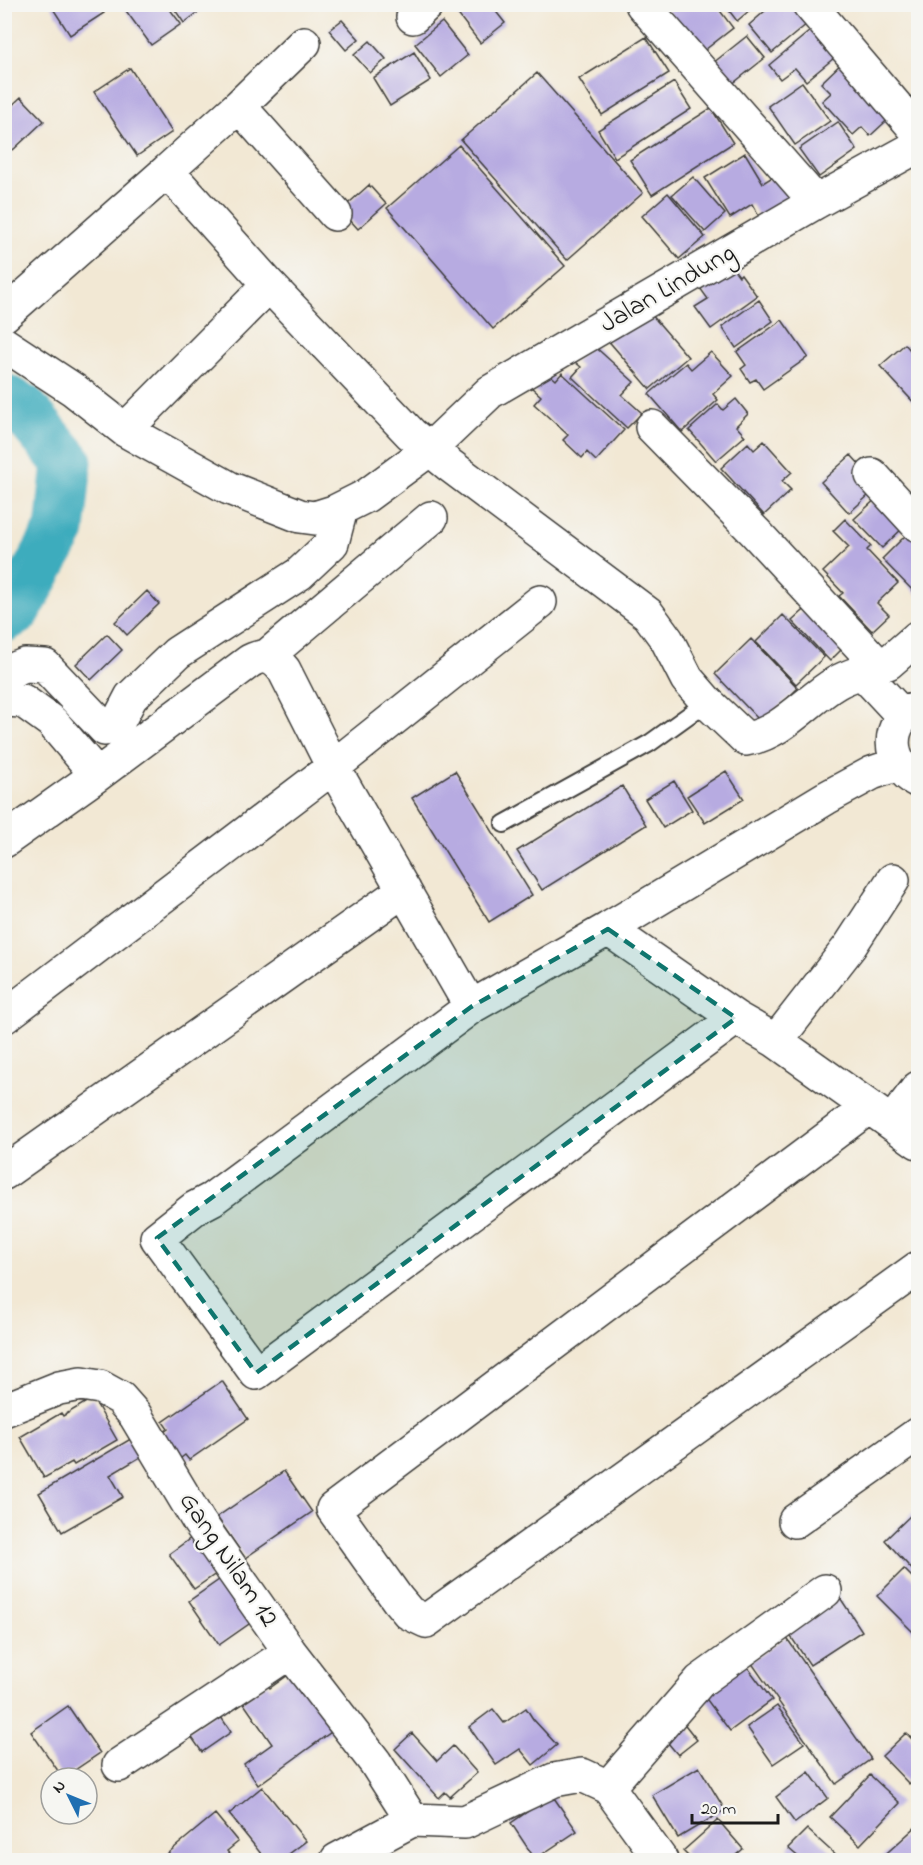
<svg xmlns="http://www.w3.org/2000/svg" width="923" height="1865" font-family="'Indie Flower',sans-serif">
<rect width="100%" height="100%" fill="#f6f6f2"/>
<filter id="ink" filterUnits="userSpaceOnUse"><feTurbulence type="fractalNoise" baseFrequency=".0167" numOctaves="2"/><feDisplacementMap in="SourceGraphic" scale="12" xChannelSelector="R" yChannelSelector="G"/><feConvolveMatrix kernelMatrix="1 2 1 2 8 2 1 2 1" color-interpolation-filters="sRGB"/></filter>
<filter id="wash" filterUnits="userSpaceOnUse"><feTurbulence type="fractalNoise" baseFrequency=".008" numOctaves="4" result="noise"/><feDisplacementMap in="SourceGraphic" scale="24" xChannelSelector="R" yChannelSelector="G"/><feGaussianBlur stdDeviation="1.35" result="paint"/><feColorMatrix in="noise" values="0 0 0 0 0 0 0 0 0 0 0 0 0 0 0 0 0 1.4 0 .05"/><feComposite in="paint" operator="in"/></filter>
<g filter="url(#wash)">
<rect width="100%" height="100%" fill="#f2e8d4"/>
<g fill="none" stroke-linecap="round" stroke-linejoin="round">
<path stroke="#3eacbd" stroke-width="51" d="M 4,399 L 22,408 L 67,462 L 60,530 L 16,610 L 4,617"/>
</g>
<g id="blocks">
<path fill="#b7abe1" d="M 50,4 L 98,4 L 104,13 L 70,35 Z
M 121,4 L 166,4 L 181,24 L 151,45 Z
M 171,4 L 209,4 L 184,23 Z
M 450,4 L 490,4 L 505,23 L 480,43 Z
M 663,4 L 715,4 L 733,28 L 701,53 Z
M 724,4 L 757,4 L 737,21 Z
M 773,4 L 801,4 L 813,19 L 772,53 L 749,25 Z
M 342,20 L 359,39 L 346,50 L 329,30 Z
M 822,21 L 845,49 L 806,81 L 795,68 L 780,79 L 769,65 Z
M 442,22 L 468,55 L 441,77 L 415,44 Z
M 747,36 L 765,58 L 731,85 L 713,63 Z
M 646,37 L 669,73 L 602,115 L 579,79 Z
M 370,41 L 386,59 L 370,73 L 354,55 Z
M 414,52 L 431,80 L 390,106 L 373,78 Z
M 846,59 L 896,112 L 870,136 L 862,127 L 853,135 L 822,101 L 831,93 L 821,83 Z
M 130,68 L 172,132 L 137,156 L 94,92 Z
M 537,73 L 643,193 L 567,260 L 461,140 Z
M 674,82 L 691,109 L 615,158 L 598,130 Z
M 802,82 L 830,121 L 795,145 L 768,106 Z
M 21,97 L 44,121 L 13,150 L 4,141 L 4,113 Z
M 711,108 L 733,143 L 652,195 L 630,160 Z
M 838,122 L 857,150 L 819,177 L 799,149 Z
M 459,145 L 565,266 L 493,329 L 387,208 Z
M 745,153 L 763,183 L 779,173 L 795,199 L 761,220 L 752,204 L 730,218 L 705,178 Z
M 693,177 L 725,214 L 705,232 L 672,195 Z
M 369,185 L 386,204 L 358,229 L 341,210 Z
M 668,193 L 705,237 L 679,259 L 642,216 Z
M 726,259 L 739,276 L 741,274 L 757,296 L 711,329 L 695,307 L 708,299 L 695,281 Z
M 759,300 L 773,321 L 736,348 L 722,327 Z
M 644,306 L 688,357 L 650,389 L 606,338 Z
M 782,320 L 808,357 L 763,389 L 756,379 L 750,382 L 741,369 L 746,365 L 737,352 Z
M 918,342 L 918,407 L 880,366 L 905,344 L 910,350 Z
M 592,344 L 634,382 L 622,395 L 642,413 L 627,428 L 572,377 L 581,367 L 575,362 Z
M 711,352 L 733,376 L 713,394 L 718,400 L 682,432 L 649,394 L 686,363 L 691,369 Z
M 546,371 L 556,380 L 562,373 L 624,430 L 596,461 L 587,452 L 582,458 L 563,440 L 568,435 L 534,404 L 541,396 L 531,387 Z
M 736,399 L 748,414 L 736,426 L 745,436 L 716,461 L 689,430 L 718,404 L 723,410 Z
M 764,441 L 792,472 L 782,481 L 791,490 L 764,515 L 721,468 L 748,443 L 754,450 Z
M 851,455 L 879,486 L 849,513 L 821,482 Z
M 880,495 L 907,524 L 882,548 L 854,519 Z
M 845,519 L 871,546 L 867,550 L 898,583 L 877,603 L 889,615 L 872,631 L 839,596 L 843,593 L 823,572 L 849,547 L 833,531 Z
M 910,531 L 918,540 L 918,596 L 882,559 Z
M 147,591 L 159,604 L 127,635 L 115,622 Z
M 813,602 L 850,641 L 830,661 L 792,621 Z
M 783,615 L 824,657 L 796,684 L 756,642 Z
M 107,634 L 122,650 L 91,680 L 76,664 Z
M 751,639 L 798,688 L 762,723 L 715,674 Z
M 455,771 L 532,895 L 489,922 L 412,798 Z
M 726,771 L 744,799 L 705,823 L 687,796 Z
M 674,781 L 692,810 L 663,828 L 645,799 Z
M 622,786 L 646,825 L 542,890 L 517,851 Z
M 222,1381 L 248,1419 L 189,1460 L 185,1455 L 173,1464 L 155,1438 L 168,1429 L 163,1422 Z
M 93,1398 L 117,1440 L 74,1465 L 72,1462 L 44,1478 L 20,1437 L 61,1413 L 63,1416 Z
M 134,1437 L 144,1455 L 110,1475 L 123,1497 L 62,1532 L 39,1493 Z
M 284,1471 L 312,1512 L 245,1558 L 217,1517 Z
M 914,1512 L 918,1517 L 918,1576 L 885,1540 Z
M 195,1535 L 220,1571 L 194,1589 L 169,1554 Z
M 904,1569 L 918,1583 L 918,1637 L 877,1596 Z
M 229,1573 L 259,1617 L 219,1645 L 189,1601 Z
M 837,1593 L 862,1631 L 810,1665 L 785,1628 Z
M 786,1637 L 871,1759 L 836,1784 L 751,1662 Z
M 743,1661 L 772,1700 L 730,1731 L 701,1692 Z
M 298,1668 L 338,1727 L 258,1785 L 244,1764 L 272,1744 L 242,1701 L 267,1684 L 270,1688 Z
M 68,1706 L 100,1753 L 63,1778 L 31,1732 Z
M 777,1706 L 804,1743 L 773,1764 L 747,1727 Z
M 526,1708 L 533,1719 L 557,1745 L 533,1765 L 520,1749 L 496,1765 L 469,1727 L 493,1709 L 504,1723 Z
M 217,1711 L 231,1732 L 202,1752 L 188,1732 Z
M 682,1721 L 697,1740 L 678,1755 L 663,1737 Z
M 412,1733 L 437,1761 L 453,1746 L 477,1773 L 450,1797 L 445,1792 L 439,1798 L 395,1749 Z
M 906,1733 L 918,1745 L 918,1775 L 909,1784 L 882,1756 Z
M 699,1767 L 725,1810 L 678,1838 L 652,1795 Z
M 809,1772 L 828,1798 L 795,1823 L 776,1797 Z
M 870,1775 L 900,1803 L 860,1845 L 830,1817 Z
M 262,1787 L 306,1841 L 281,1860 L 266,1860 L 229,1814 Z
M 552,1795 L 577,1831 L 535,1859 L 511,1823 Z
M 215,1814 L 238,1842 L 227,1851 L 235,1860 L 174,1860 L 168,1853 Z
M 718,1820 L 743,1849 L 730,1860 L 692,1860 L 683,1851 Z
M 918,1825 L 918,1860 L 879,1860 Z
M 807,1829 L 840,1859 L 838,1860 L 802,1860 L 788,1848 Z"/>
</g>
</g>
<g filter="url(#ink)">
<use href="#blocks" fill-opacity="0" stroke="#3c3b38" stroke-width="1.5"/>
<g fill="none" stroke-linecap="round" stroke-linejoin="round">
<g stroke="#3c3b38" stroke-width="20">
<path id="lane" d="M 504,824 L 650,743 L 707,702"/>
</g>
<g stroke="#3c3b38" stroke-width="36">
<path id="street" d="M 642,4 L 816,202
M 809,4 L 918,132
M 413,17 L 427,4
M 239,106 L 335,214
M 167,171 L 239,106 L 304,43
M 4,315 L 167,171 L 269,285 L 411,434 L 448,464 L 648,614 L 667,640 L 687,679 L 707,702 L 746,739 C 781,734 807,700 836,683 C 844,678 853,675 862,672 L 904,717
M 4,344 L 74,390 L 125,430 L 229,488 L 300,516 L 315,518 L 334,512 L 366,496 L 430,449 L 490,392 L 816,202 L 918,146
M 652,427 L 755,532 L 879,666
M 125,430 L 269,285
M 872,475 L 918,525
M 267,656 L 431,518
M 862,672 L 888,663 L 918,637
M 4,673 L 25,665 L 45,666 L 105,729 L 118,722 L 131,697 L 177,653 L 299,574 L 332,543 L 341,509
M 4,700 L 23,701 L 52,722 L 97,775
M 918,708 C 883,721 887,766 918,781
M 4,841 L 97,775 L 250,661 C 265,653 274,657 284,670 L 333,767 L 471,1007
M 608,929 L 736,1018 L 776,1041 L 850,946 L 893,880
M 4,1017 L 333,767 L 540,602
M 736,1018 L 256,1373 L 157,1238 L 195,1208 L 212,1199 L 471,1007 L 608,929 L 826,798 L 872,773 L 898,764
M 776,1041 L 869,1107 L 333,1509 L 398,1600 L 409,1613 L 426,1621 L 918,1268
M 869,1107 L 918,1142
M 892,1122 L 918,1088
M 4,1173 L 404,890
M 4,1410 L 59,1388 L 81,1384 L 100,1387 L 120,1398 L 135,1415 L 199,1522 L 290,1652 L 375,1762 L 412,1820
M 795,1521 L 918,1434
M 119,1765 L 290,1652
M 608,1787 L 700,1681 L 825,1591
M 337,1860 L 412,1820 L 465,1822 L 554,1780 L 582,1775 L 608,1787 L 661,1860"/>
</g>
<use href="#lane" stroke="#fff" stroke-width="16"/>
<use href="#street" stroke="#fff" stroke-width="33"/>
</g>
</g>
<path fill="#0f766e" fill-opacity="0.2" stroke="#0f766e" stroke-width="4.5" stroke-dasharray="12 8" stroke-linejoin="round" d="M 608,929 L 736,1018 L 256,1373 L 157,1238 L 471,1007 Z"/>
<g text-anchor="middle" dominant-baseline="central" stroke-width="4.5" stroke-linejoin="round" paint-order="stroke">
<g font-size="27" fill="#1c1c1c" stroke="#f6f6f2">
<text transform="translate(668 289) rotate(-30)">Jalan Lindung</text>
<text transform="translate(228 1560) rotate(56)">Gang Nilam 12</text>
</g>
</g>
<rect width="923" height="1865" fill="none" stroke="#f6f6f2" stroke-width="24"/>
<g transform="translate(69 1796) rotate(313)"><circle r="28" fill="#f6f6f2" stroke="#9f9f9c" stroke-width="1.5"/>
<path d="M0-4.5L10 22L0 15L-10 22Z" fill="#1f6fb2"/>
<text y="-9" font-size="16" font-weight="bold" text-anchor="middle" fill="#1c1c1c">N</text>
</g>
<path d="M692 1814v9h86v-9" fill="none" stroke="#1c1c1c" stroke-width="3"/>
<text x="701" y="1814" font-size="18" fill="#1c1c1c" stroke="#f6f6f2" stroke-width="4.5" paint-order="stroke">20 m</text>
</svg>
